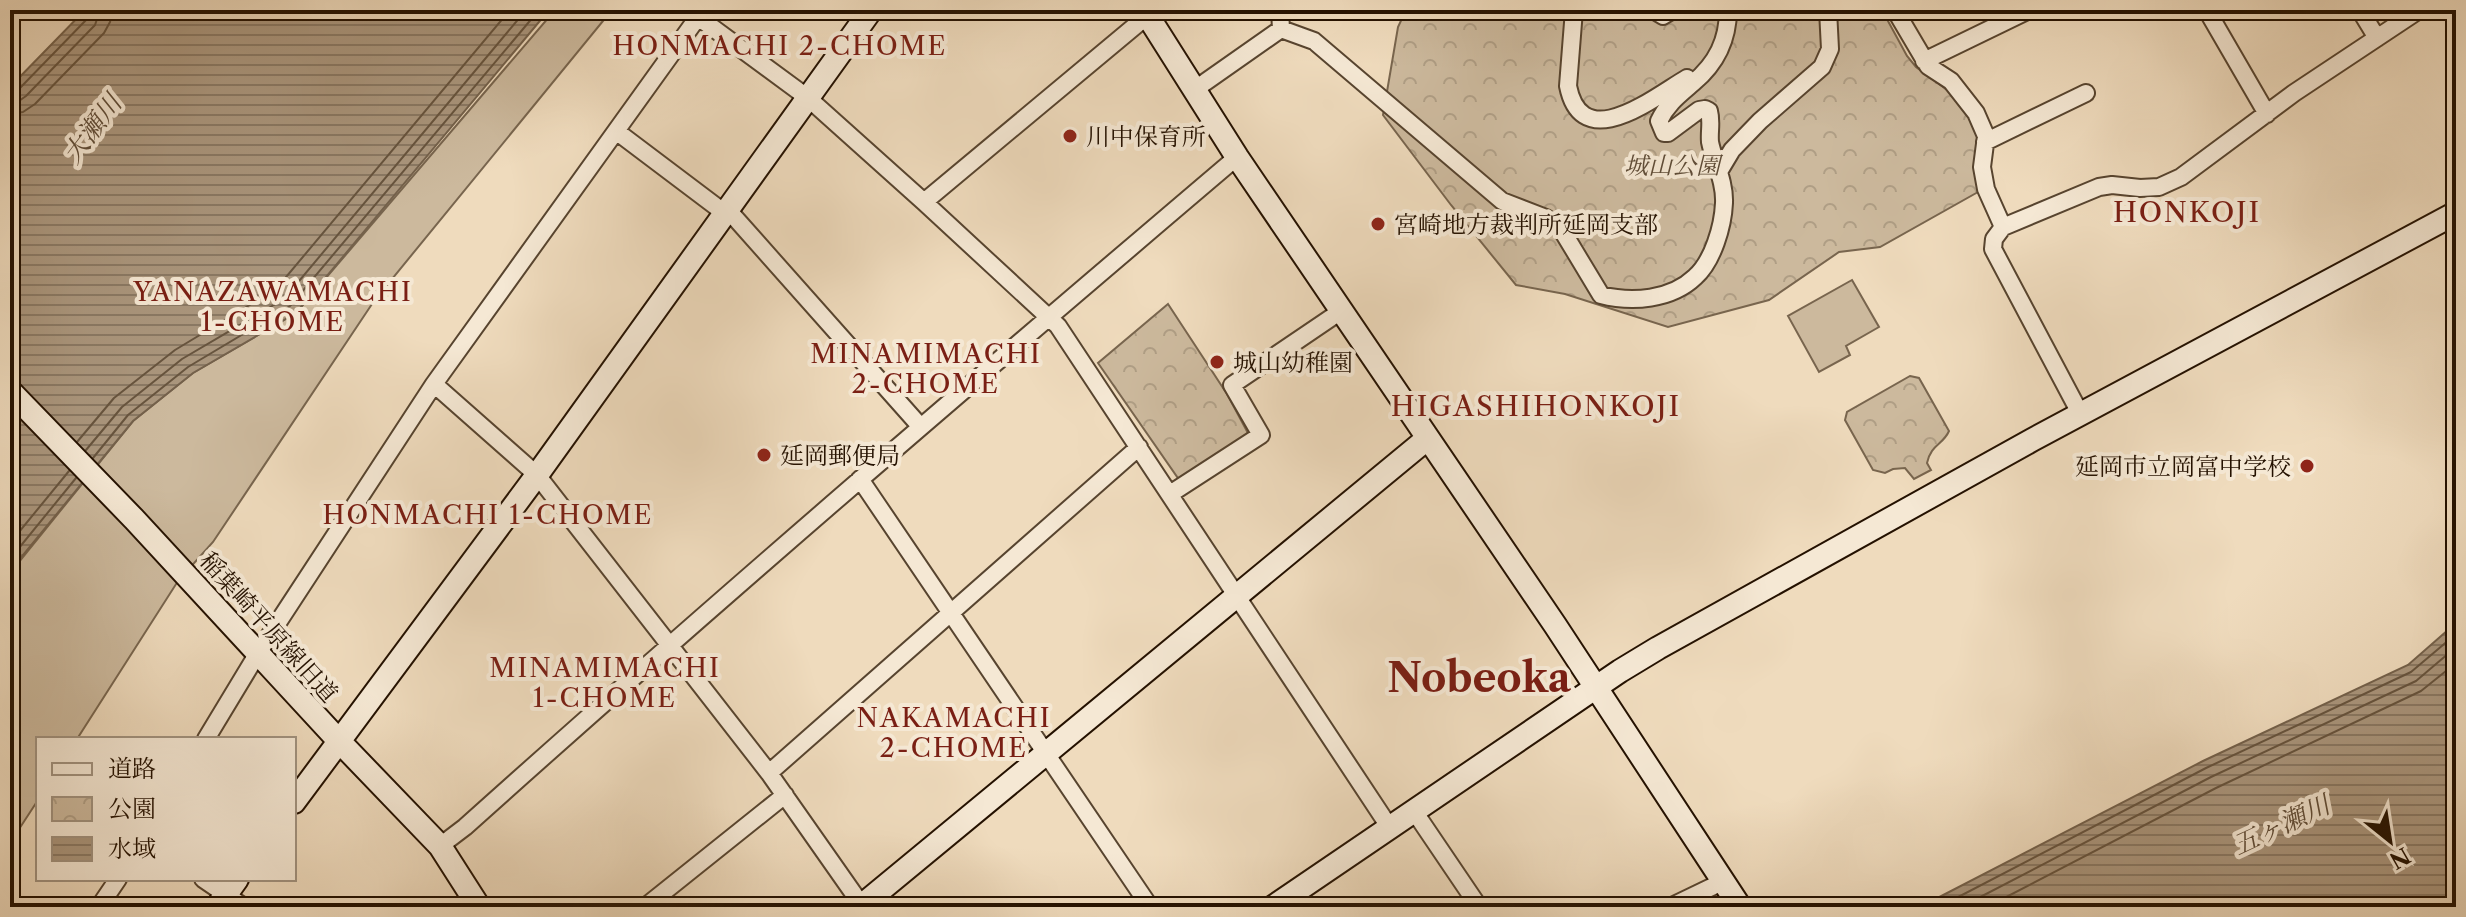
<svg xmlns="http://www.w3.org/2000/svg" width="2466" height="917" font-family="'Libre Caslon Text','Noto Serif JP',serif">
<defs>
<pattern id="park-crowns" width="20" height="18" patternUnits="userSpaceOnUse" patternTransform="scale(2)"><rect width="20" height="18" fill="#ccb99d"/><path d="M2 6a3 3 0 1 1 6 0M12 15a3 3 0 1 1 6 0" fill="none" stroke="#af9e85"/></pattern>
<pattern id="water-rules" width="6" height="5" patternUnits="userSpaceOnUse" patternTransform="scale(2)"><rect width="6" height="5" fill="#aa967d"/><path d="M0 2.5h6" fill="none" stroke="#8a7964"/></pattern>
</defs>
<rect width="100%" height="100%" fill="#efdbbd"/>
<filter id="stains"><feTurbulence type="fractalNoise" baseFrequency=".0025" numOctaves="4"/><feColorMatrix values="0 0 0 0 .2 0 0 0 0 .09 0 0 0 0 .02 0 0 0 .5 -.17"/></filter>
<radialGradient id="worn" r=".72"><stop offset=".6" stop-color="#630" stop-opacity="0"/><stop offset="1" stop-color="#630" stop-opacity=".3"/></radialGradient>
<path fill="#ccb99d" stroke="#78654e" stroke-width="2" d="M 555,10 L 612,10 L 374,301 L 213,542 L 178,581 L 77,739 L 38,739 L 38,800 L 10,843 L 10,573 L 133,421 L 193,373 L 296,313 Z
M 1852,280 L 1879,327 L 1846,346 L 1850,355 L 1819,372 L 1788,316 Z"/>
<path fill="url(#park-crowns)" stroke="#78654e" stroke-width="2" d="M 1406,10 L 1882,10 L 1907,56 L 1916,67 L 1962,101 L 1978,130 L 1976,164 L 1978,192 L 1880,247 L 1839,252 L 1769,300 L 1668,327 L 1565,294 L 1516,285 L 1451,205 L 1383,115 L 1398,27 Z
M 1168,304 L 1227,394 L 1249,435 L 1180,481 L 1098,363 Z
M 1910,376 L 1919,378 L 1949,431 C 1943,445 1931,444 1927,463 L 1931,470 L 1914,479 L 1905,468 L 1893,469 L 1885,473 L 1873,470 L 1845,420 L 1847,412 Z"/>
<path fill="url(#water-rules)" stroke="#74614b" stroke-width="2" d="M 85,10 L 549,10 L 296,313 L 193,373 L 133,421 L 10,571 L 10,87 Z
M 2456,623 L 2456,886 L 2450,897 L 2431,907 L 1920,907 L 2203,761 L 2408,665 Z"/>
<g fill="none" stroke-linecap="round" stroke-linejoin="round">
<path stroke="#67543e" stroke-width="2" d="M 10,92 L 19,89 L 87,19 L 90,10
M 10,102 L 19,101 L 26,96 L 95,25 L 100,10
M 10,114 L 23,112 L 35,104 L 104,33 L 110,22 L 112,10
M 77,442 L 114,398 L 175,350 L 276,289 L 510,10
M 86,450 L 122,407 L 182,359 L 284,299 L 526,10
M 93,458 L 128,415 L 188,367 L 290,306 L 539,10
M 10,543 L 69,471
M 10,559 L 76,478
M 1939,907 L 2206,768 L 2411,672 L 2456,634
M 1961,907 L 2211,777 L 2416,681 L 2456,647
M 1987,907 L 2216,788 L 2421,691 L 2456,663"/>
<g stroke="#57442f" stroke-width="20">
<path id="street" d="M 1280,10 L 1281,29
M 1574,10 L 1568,86 C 1582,156 1653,98 1687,78
M 1653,10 L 1663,16 L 1673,10
M 1895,10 L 1928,66 L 1951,81 L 1976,113 L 1986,136 L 1982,167 L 1986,189 L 2003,227
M 2216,10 L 2209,14 L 2267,114
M 2360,10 L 2377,38
M 698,17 L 808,98 L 924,202 L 1058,326 L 1390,828
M 1924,61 L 2025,12
M 1194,90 L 1281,29 L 1314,41 L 1502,201 L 1546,218 L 1563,232 L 1601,295 C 1632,303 1671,300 1695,277 C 1713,261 1723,226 1724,203 C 1725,181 1714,162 1710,142 C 1709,131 1712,122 1709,111 L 1705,109 L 1699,110 L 1668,133 L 1664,133 L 1659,121 C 1667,104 1679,95 1693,83 C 1717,63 1728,40 1728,10
M 616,131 L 726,214
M 1985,142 L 2086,93
M 1720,170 L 1732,150 L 1760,121 L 1822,67 L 1830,49 L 1828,10
M 924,202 L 1153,11
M 729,211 L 920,426
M 434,384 L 537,475 L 769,773 L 863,907
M 2081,415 L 1993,249 L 1994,239 L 2003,227 L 2099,187 L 2112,185 L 2140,188 L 2159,187 L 2181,177 L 2294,93 L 2419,10
M 860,479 L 1150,907
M 1170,494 L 1261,435 L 1232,385 L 1341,311
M 206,739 L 258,653 L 434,384 L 703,10
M 769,773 L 1139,447
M 1414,811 L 1479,907
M 440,846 L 465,827 C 719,599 977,378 1237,157
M 203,879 L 244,907
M 99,907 L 118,879
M 645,907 L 785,795
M 1670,907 L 1724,881"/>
</g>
<g stroke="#241100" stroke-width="26">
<path id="secondary" d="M 1144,10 L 1237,157 L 1555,625 L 1740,907
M 10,391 L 134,519 L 339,741 L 440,846 L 479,907
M 294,802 L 537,475 L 871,10
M 217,907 L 237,879
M 860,907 L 1428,438
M 1273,907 L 1620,671 L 1658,648 L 2032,440 L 2456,213"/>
</g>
<use href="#street" stroke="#f5e8d4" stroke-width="16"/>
<use href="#secondary" stroke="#f5e8d4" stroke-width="22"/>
</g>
<g fill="#8f2418" stroke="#f5e8d4" stroke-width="3">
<circle cx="1070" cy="136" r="8"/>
<circle cx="1378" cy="224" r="8"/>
<circle cx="1217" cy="362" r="8"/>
<circle cx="764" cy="455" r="8"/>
<circle cx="2307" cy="466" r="8"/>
</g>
<g text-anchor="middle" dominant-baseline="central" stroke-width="8" stroke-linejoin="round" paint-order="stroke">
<g font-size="24" fill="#241100" stroke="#f5e8d4" text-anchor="start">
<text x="1086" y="136">川中保育所</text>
<text x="1394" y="224">宮崎地方裁判所延岡支部</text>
<text x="1233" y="362">城山幼稚園</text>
<text x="780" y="455">延岡郵便局</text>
<text x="2291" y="466" text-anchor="end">延岡市立岡富中学校</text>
</g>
<g font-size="24" font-style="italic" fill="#5f4c37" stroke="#f5e8d4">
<text x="1672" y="165">城山公園</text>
</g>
<g font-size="24" fill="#241100" stroke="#f5e8d4">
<text transform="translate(269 627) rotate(48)">稲葉崎平原線旧道</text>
</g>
<g font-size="26" letter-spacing="2" fill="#7a1f14" stroke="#f5e8d4">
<text x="780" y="46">HONMACHI 2-CHOME</text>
<text x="273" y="292">YANAZAWAMACHI<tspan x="273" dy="30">1-CHOME</tspan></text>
<text x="926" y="354">MINAMIMACHI<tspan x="926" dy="30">2-CHOME</tspan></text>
<text x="488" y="515">HONMACHI 1-CHOME</text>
<text x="605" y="668">MINAMIMACHI<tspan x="605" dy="30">1-CHOME</tspan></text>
<text x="954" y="718">NAKAMACHI<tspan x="954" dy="30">2-CHOME</tspan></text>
</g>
<g font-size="26" font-style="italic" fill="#604d38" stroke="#f5e8d4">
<text transform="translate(92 129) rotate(-53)">大瀬川</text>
<text transform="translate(2281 825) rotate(-25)">五ヶ瀬川</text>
</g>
<g font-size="28" letter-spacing="2" fill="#7a1f14" stroke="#f5e8d4">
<text x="2187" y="212">HONKOJI</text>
<text x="1536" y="406">HIGASHIHONKOJI</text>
</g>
<g font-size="40" font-weight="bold" fill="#7a1f14" stroke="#f5e8d4">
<text x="1479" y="677">Nobeoka</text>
</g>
</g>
<rect width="2466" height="917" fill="none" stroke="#efdbbd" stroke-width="40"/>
<rect x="12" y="12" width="2442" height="893" fill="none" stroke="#241100" stroke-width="4"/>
<rect x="20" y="20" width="2426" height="877" fill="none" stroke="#241100" stroke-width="2"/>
<rect x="36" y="737" width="260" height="144" fill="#f5e8d4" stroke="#a1927f" stroke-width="2"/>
<rect x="52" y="763" width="40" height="12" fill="#f5e8d4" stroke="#a1927f" stroke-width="2"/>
<text x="108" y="777" font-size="24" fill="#241100">道路</text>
<rect x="52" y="797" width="40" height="24" fill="url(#park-crowns)" stroke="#a1927f" stroke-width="2"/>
<text x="108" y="817" font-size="24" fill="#241100">公園</text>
<rect x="52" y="837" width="40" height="24" fill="url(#water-rules)" stroke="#a1927f" stroke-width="2"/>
<text x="108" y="857" font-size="24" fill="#241100">水域</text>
<g transform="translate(2390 841) rotate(150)" stroke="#f5e8d4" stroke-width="6" paint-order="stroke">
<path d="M0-6L14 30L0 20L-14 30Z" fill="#241100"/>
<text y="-12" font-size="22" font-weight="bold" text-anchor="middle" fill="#241100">N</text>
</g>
<rect width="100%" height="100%" filter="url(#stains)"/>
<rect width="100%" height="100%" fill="url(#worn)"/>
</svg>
